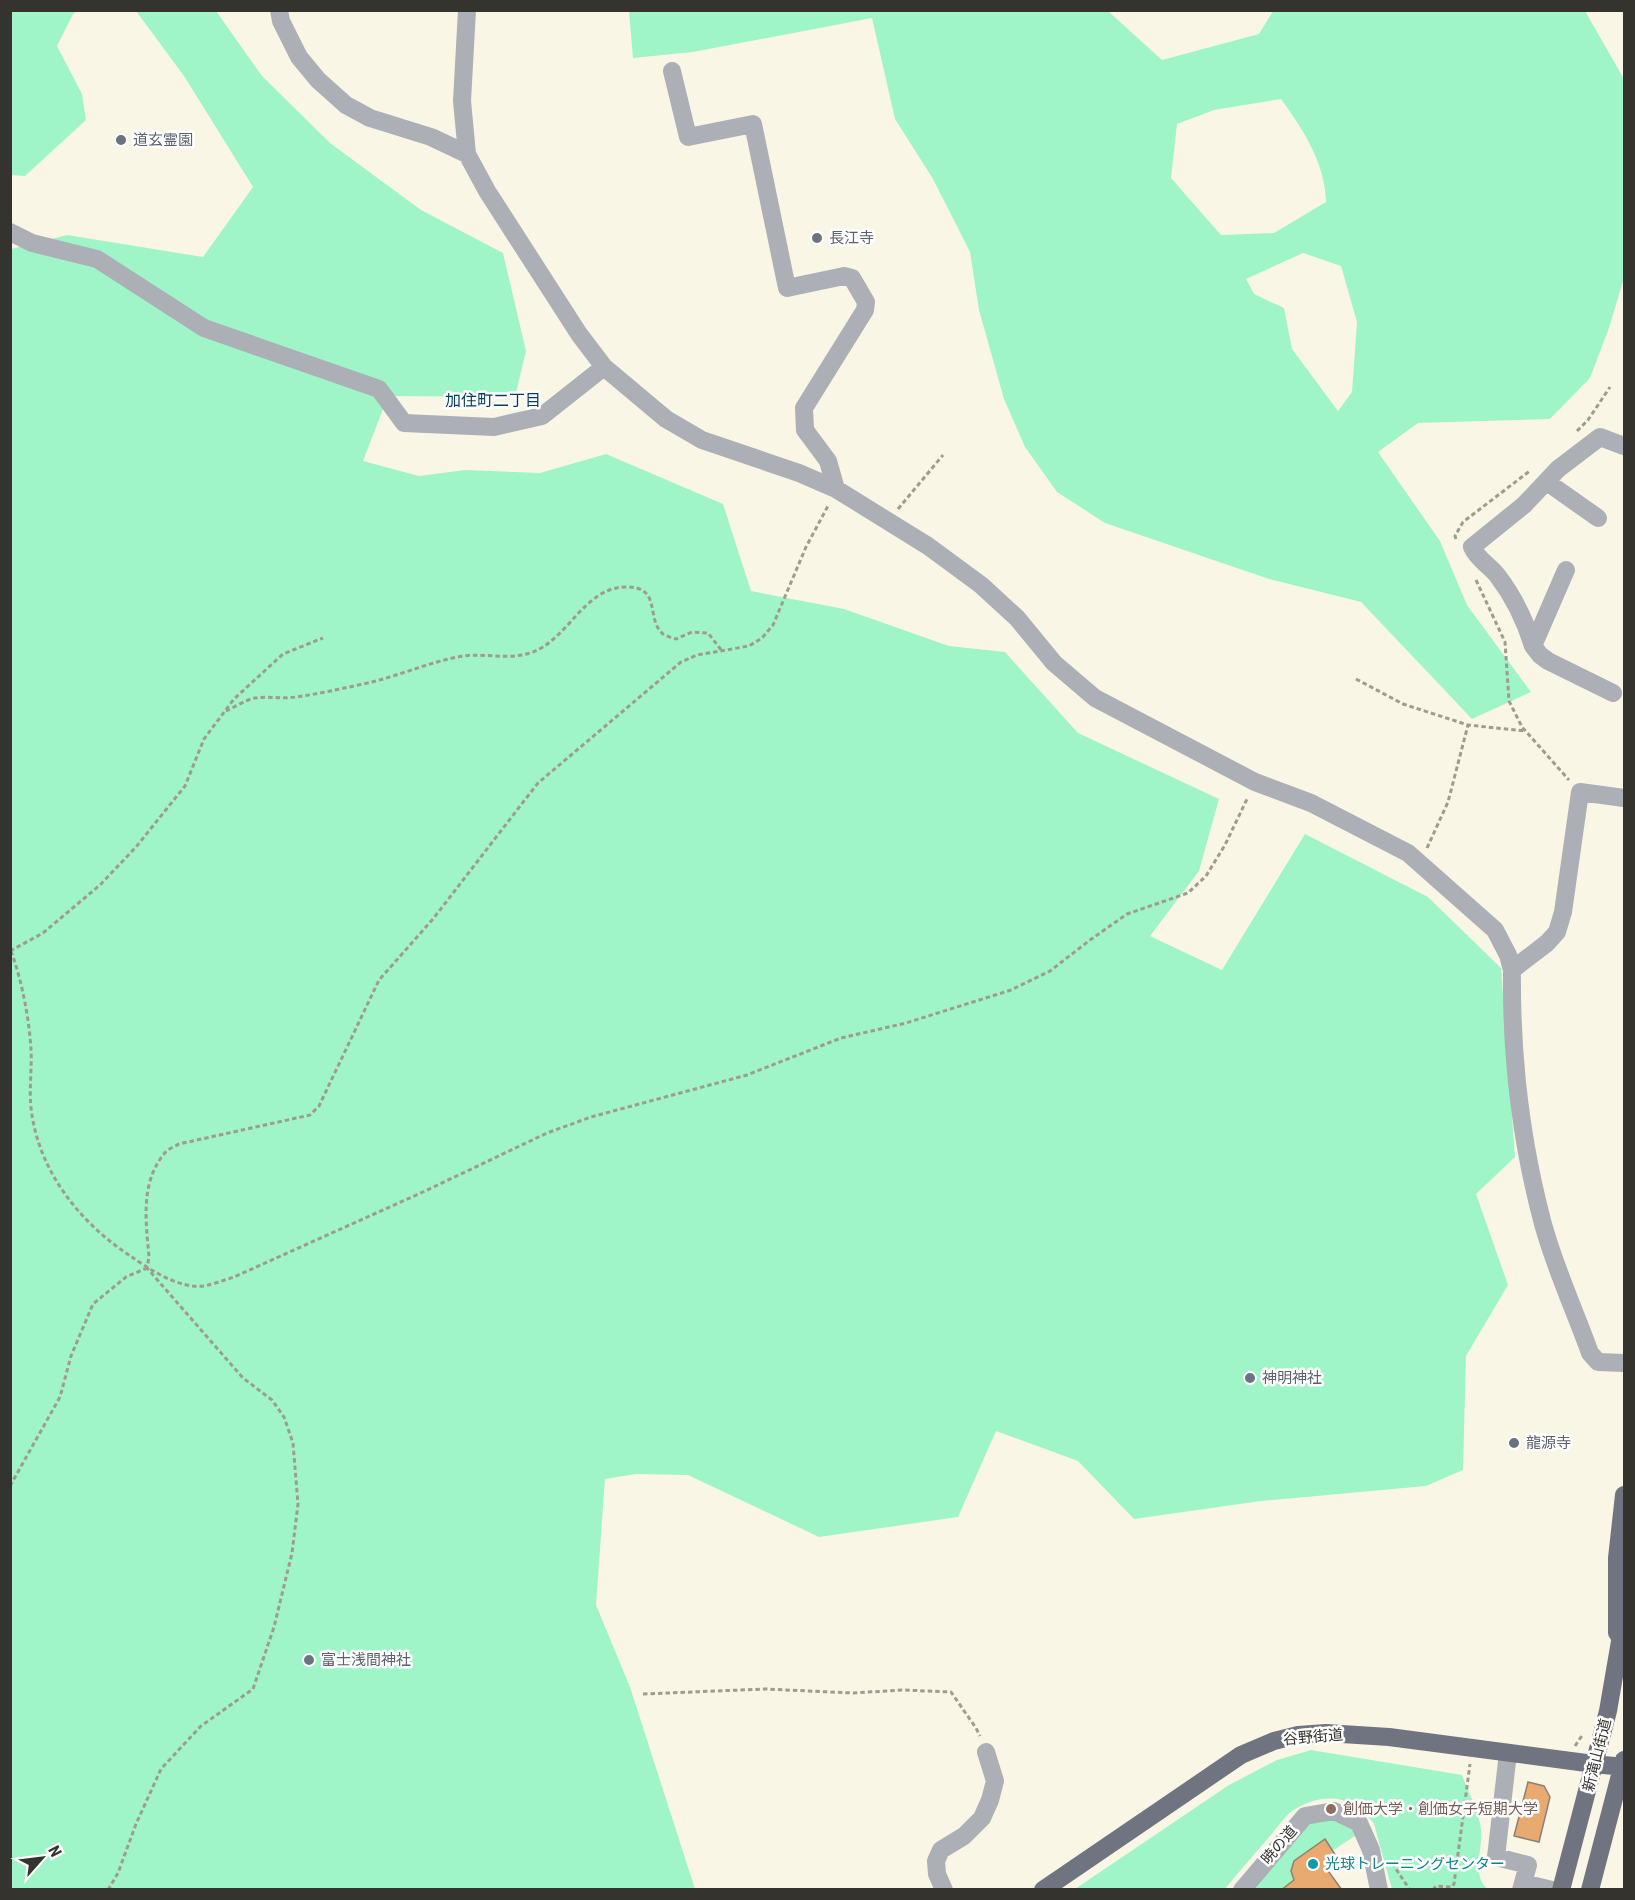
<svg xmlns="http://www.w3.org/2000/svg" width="1635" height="1900" font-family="'Roboto Condensed','Noto Sans JP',sans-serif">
<rect width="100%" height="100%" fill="#faf6e6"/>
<path fill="#a0f5c8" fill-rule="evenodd" d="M 10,11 L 78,11 L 73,14 L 57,46 L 82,94 L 86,120 L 25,176 L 11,175 Z
M 136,11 L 216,11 L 262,76 L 330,143 L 421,210 L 503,253 L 526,351 L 515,397 L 388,396 L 363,461 L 419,476 L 465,470 L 540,473 L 606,454 L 723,504 L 751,591 L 844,609 L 949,646 L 1005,652 L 1078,733 L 1219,799 L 1199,871 L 1150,936 L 1222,970 L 1305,834 L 1428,897 L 1501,968 L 1515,1157 L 1476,1194 L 1508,1285 L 1466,1356 L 1463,1470 L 1426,1486 L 1261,1501 L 1134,1519 L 1078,1461 L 996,1431 L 958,1517 L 819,1537 L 688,1475 L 636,1474 L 605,1479 L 596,1605 L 630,1687 L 695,1889 L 11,1890 L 11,249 L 67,235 L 203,257 L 253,187 L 184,76 Z
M 629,11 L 1108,11 L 1162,60 L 1259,34 L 1273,11 L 1585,11 L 1624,79 L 1624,278 L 1609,328 L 1590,378 L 1550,419 L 1418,423 L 1378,452 L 1440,541 L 1467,605 L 1531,692 L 1472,719 L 1361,602 L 1269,579 L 1105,523 L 1057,492 L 1025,447 L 1004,399 L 979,310 L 970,252 L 933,179 L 895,119 L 872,18 L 693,52 L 633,58 ZM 1281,99 C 1304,131 1325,163 1326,202 L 1274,233 L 1221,235 L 1171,178 L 1177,124 L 1214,110 ZM 1303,253 L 1341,266 L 1357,322 L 1352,392 L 1338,411 L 1292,349 L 1284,308 L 1254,294 L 1246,279 Z
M 1311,1750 L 1462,1775 C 1468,1791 1480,1814 1481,1830 C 1483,1848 1471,1877 1488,1889 L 1392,1889 L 1374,1824 C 1353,1793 1321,1792 1292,1811 C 1284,1817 1277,1828 1270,1836 C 1255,1854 1239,1871 1225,1889 L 1075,1889 L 1229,1785 L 1277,1760 Z
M 1323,1819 L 1342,1821 L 1358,1834 L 1332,1851 L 1294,1861 L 1291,1871 L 1294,1880 L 1281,1889 L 1252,1890 L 1302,1827 Z"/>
<path fill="#e9aa71" stroke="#8d8076" stroke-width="1.5" d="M 1528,1782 L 1544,1786 L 1550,1797 L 1539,1842 L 1514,1836 Z
M 1325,1839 L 1338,1859 L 1326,1868 L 1342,1890 L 1281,1890 L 1294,1880 L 1291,1871 L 1294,1861 Z"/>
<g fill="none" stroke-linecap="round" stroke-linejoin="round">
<path stroke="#9e9b90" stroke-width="3" stroke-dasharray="4.5 3" stroke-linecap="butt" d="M 1577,431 L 1588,420 L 1610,387
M 898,509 L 943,455
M 1456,539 L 1455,536 L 1463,522 L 1531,470
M 1476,580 L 1505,642 L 1509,701 L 1522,727 L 1569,780
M 1356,679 L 1403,704 L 1468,725 L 1525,731
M 226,711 C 235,707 245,700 255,698 C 268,696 282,699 296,697 C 318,694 340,689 363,684 C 397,677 428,662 463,656 C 485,653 508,660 530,653 C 568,641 583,588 625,587 C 663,586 645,619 663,634 C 666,636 672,638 676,639 L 692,632 L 708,633 L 722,651
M 1427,848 L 1448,802 L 1468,725
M 10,951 L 43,933 L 100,885 L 136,847 L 185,786 L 204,739 L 234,699 L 283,654 L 323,638
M 11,951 C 22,981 29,1018 31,1049 C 32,1069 29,1089 31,1108 C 38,1170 79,1222 129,1255 C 149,1269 178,1289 204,1286 C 214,1284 224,1280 234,1277 L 423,1192 L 547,1133 L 591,1117 L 747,1075 L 841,1038 L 906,1023 L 1011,990 L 1050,971 L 1090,940 L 1127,914 L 1188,893 L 1206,876 L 1225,845 L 1248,797
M 10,1486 L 60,1397 L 71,1356 L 93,1304 L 126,1277 L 147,1268
M 643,1694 L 765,1689 L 853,1693 L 903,1690 L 951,1692 L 976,1728 L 980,1736
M 1575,1746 L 1583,1734
M 1392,1863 L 1410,1890
M 108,1890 L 118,1873 L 136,1824 L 161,1769 L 201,1726 L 253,1689 L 274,1627 L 292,1553 L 298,1504 L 293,1443 L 284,1417 L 272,1400 L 243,1378 L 147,1268 L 149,1257 C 146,1223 140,1183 164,1154 C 167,1149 174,1147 179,1144 L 310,1115 L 319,1106 L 379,980 L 433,919 L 524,801 L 538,783 L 681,662 L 697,655 L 749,646 L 762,638 L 773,625 L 806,547 L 829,504
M 1433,1890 L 1436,1886 L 1452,1887 L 1454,1884 L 1470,1764"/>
<path stroke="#acafb5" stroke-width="18" d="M 279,10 L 281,21 L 299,57 L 318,80 L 346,105 L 370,118 L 431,137 L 467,154
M 467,10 L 462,101 L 467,154 L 487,191 L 579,334 L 604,367 L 666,419 L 702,440 L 799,473 L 836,489 L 928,546 L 981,585 L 1017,618 L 1054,663 L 1095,698 L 1255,782 L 1311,803 L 1408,853 L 1495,930 L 1508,955 L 1512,970 C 1511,1055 1521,1142 1543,1224 C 1555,1268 1575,1311 1590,1353 L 1598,1362 L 1624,1363
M 672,71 L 688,137 L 753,124 L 787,288 L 844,276 L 852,278 L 866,302 L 865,310 L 804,408 L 805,430 L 828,461 L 836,489
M 10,232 L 32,243 L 97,259 L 204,328 L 379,389 L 404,423 L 494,427 L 542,416 L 604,367
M 1547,482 L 1598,518
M 1566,570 L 1533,646 L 1540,655 L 1548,661 L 1613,693
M 1533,646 C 1525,620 1514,597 1497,575 C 1489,565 1477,559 1472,547 L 1524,505 L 1558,469 L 1600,437 L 1624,446
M 1512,970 L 1547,943 L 1557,932 L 1563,912 L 1580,792 L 1624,798
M 1508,1753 L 1496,1857 L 1528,1865 L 1521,1890
M 1523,1883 L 1552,1890
M 944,1890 L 937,1874 L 936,1861 L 941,1850 L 964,1836 L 982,1818 L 990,1800 L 995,1781 L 986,1752
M 1242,1890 L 1305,1816 L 1334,1811 L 1359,1823 L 1371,1850 L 1379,1890"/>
<path stroke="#707480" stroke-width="18" d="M 1617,1633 L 1617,1558 L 1624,1495
M 1043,1890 L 1241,1755 L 1274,1741 L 1298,1735 L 1326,1733 L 1389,1737 L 1594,1764 L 1624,1767
M 1561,1890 L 1608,1711 L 1624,1618
M 1590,1890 L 1624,1760"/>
</g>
<g fill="#6b7280" stroke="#fff" stroke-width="2">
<circle cx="121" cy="140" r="6"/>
<circle cx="817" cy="238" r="6"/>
<circle cx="1250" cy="1378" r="6"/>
<circle cx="1514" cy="1443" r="6"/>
<circle cx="309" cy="1660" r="6"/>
</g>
<circle fill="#8d6e63" stroke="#fff" stroke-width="2" cx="1331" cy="1809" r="6"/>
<circle fill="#0f9aa8" stroke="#fff" stroke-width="2" cx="1313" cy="1864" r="6"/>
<g text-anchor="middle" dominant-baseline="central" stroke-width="5" stroke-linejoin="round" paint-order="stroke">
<g font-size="15" fill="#5b616d" stroke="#fff" text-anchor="start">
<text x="133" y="140">道玄霊園</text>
<text x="829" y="238">長江寺</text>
<text x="1262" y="1378">神明神社</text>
<text x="1526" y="1443">龍源寺</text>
<text x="321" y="1660">富士浅間神社</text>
</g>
<g font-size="15" fill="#35332d" stroke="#fff">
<text transform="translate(1313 1737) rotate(-5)">谷野街道</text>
<text transform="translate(1597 1755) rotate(-76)">新滝山街道</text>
<text transform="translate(1279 1845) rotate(-49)">暁の道</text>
</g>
<g font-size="15" fill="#785e54" stroke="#fff" text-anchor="start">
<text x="1343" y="1809">創価大学・創価女子短期大学</text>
</g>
<g font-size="15" fill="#0d838f" stroke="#fff" text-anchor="start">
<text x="1325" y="1864">光球トレーニングセンター</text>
</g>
<g font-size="16" fill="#073f61" stroke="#fff">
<text x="493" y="400">加住町二丁目</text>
</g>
</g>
<rect width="1635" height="1900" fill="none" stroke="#35332d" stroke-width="24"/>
<g transform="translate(42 1858) rotate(62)" stroke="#ffffff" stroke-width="4.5" paint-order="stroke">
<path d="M0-4.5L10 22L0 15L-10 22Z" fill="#35332d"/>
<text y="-9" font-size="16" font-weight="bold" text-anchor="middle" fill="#35332d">N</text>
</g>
</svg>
